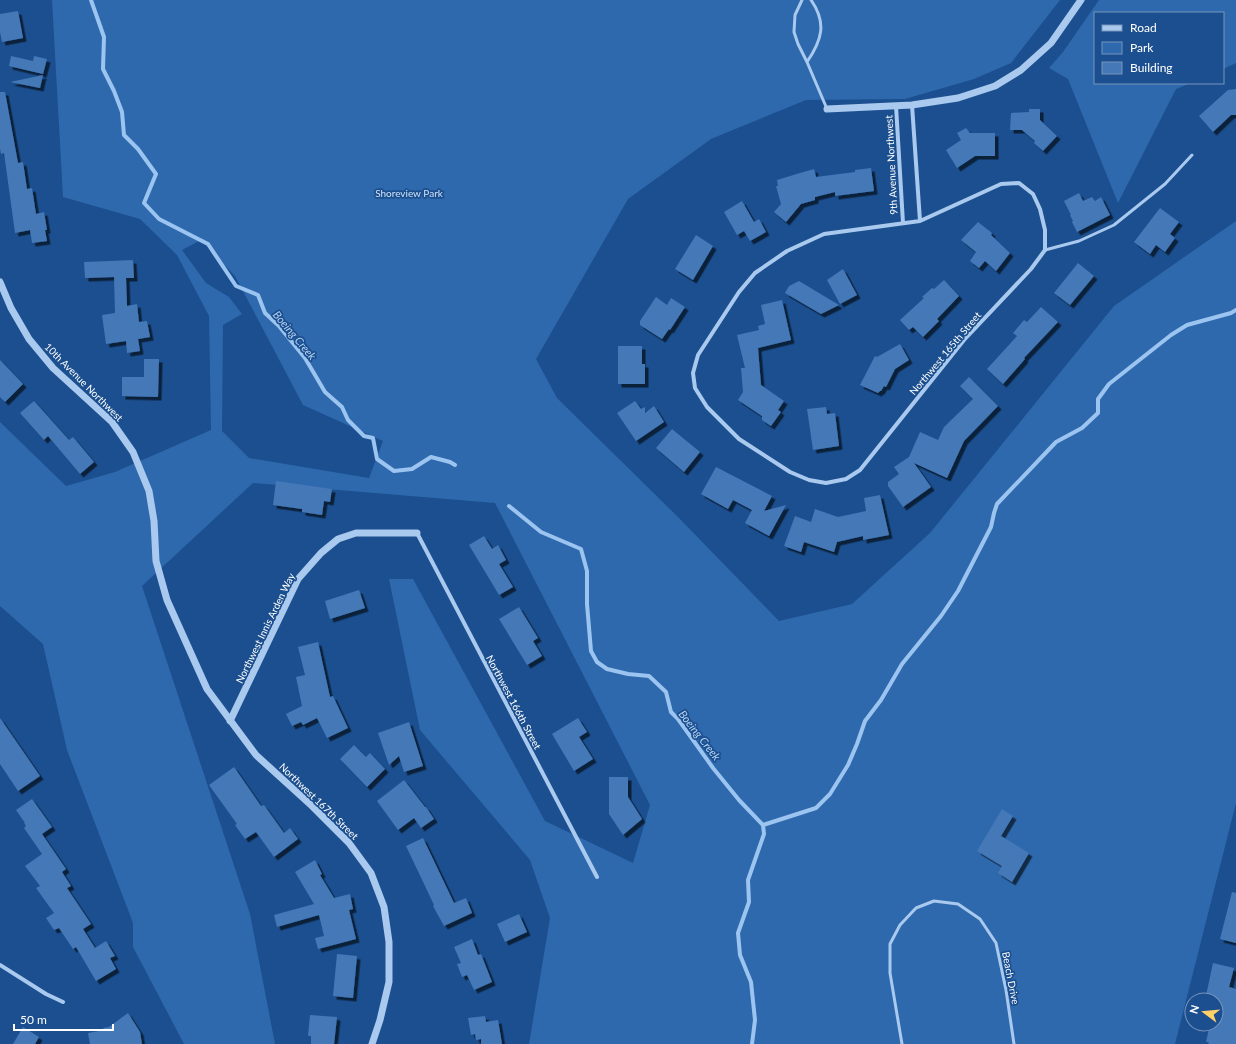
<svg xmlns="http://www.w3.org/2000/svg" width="1236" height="1044" font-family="Lato,sans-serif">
<defs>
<filter id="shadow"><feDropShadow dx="3.5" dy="3.5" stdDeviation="0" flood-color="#0009"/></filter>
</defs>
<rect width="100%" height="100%" fill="#1b4f8f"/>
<path fill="#2e69ad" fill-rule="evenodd" d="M 52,0 L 1060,0 L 1011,63 L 974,79 L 905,99 L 806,100 L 711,139 L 628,199 L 536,359 L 557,398 L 677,516 L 779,621 L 852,604 L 930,533 L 1114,306 L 1236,221 L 1236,803 L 1175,1044 L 529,1044 L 550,918 L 530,860 L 420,730 L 389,579 L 413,579 L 545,821 L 633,863 L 650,805 L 495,503 L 253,483 L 142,586 L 250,914 L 275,1044 L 184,1044 L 133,947 L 133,923 L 67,750 L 43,644 L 0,606 L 0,422 L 66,486 L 115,472 L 211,430 L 209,316 L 177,255 L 140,219 L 63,197 ZM 201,240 L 235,276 L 303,405 L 383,441 L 369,478 L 249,458 L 222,431 L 223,325 L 242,314 L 229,297 L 206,283 L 182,250 Z
M 1099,0 L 1236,0 L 1236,63 L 1223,69 L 1223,13 L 1095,13 L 1095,83 L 1191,83 L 1176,89 L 1118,203 L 1068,79 L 1049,68 L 1063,52 Z"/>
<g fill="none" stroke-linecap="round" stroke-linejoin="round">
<path stroke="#9cc4f0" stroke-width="4" d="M 91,0 L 104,37 L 103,69 L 114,91 L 122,112 L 124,135 L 138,149 L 156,174 L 144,203 L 159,219 L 208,244 L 236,286 L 258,295 L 265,313 L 279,326 L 305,358 L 325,392 L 342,407 L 348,420 L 364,436 L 373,438 L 377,459 L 394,471 L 412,469 L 431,457 L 450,462 L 455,465
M 509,506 L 541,532 L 581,549 L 587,571 L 587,604 L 591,651 L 597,662 L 607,669 L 628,674 L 649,676 L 666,692 L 671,712 L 678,719 L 713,768 L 739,800 L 763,825 L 764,834 L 748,880 L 749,902 L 738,933 L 740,955 L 751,982 L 755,1020 L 752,1044
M 763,825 L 816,808 L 830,794 L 848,765 L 857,744 L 865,721 L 881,700 L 902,664 L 941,616 L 958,591 L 991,527 L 994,513 L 997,504 L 1056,442 L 1082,428 L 1098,413 L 1098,399 L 1109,384 L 1171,335 L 1187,325 L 1231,313 L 1236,310"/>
</g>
<path fill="#4478b7" filter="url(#shadow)" d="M 18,11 L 23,38 L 2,42 L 0,32 L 0,14 Z
M 11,56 L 33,61 L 34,56 L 47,59 L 43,74 L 9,66 Z
M 43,75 L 40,88 L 10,82 Z
M 1236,89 L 1236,115 L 1231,115 L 1213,132 L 1199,116 L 1228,90 Z
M 0,92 L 5,92 L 18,163 L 23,162 L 27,189 L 32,188 L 36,214 L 44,212 L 47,230 L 45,230 L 47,241 L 32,243 L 30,230 L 15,233 L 4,153 L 1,154 L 0,149 Z
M 1029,109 L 1040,109 L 1040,120 L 1057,136 L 1043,151 L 1034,143 L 1035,141 L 1022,130 L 1010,130 L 1011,113 L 1029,112 Z
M 966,128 L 970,133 L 995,133 L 995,156 L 975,156 L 957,168 L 946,150 L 961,140 L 957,133 Z
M 871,168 L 874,191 L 835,196 L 835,192 L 815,197 L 815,200 L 801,204 L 786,222 L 774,212 L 781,204 L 776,186 L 778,186 L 777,180 L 800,173 L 814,169 L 816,177 L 855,172 L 855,170 Z
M 1079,193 L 1083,201 L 1092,197 L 1095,201 L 1101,197 L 1110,215 L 1077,232 L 1072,222 L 1073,221 L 1070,215 L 1071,215 L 1064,201 Z
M 742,201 L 754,222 L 759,219 L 766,232 L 750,241 L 744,231 L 737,235 L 724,212 Z
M 1160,208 L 1179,222 L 1170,234 L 1175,238 L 1165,252 L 1156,245 L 1150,254 L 1134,242 Z
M 978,222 L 992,233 L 991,235 L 1010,253 L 996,271 L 985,261 L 979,268 L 970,261 L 976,252 L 961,240 Z
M 696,235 L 713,246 L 693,280 L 675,269 Z
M 133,260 L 134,278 L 126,278 L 127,306 L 137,304 L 139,322 L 147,321 L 150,337 L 138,339 L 140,351 L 127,353 L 126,341 L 106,344 L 102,315 L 115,313 L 114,277 L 85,278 L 84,262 Z
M 1078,263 L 1094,276 L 1070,305 L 1054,293 Z
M 843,269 L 857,295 L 840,304 L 827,280 Z
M 944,280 L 959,296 L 937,319 L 939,321 L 923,337 L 913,327 L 909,330 L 900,320 L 924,298 L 922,297 L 932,288 L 934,289 Z
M 799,281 L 839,305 L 821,314 L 785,293 L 789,286 Z
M 656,297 L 667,305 L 671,298 L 685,307 L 670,330 L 669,329 L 662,339 L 640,325 L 640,321 Z
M 782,300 L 791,340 L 758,348 L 761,385 L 784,401 L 778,410 L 781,412 L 771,426 L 762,420 L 762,416 L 738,400 L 743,392 L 741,368 L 745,368 L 737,335 L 759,330 L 758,326 L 765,324 L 761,305 Z
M 1041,307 L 1058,322 L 1024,358 L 1025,359 L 1003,384 L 987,369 L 1017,336 L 1013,333 L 1024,320 L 1027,322 Z
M 900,344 L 909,360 L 895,369 L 886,387 L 884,386 L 881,391 L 880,391 L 878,393 L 860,385 L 875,356 L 877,357 Z
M 618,346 L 642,346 L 642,364 L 645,364 L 645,384 L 618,384 Z
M 144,359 L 159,359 L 158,397 L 122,396 L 122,377 L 144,377 Z
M 0,360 L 23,384 L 5,402 L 0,397 Z
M 969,377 L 998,406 L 964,441 L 947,478 L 914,463 L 931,487 L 903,507 L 888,486 L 888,482 L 899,474 L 894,467 L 909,457 L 920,432 L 938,440 L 944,427 L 973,399 L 960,386 Z
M 34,401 L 69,440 L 73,437 L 94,462 L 80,474 L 48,436 L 44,440 L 20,413 Z
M 635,401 L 641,409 L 645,407 L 645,413 L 654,406 L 664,422 L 636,441 L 617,413 Z
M 826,407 L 827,414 L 835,413 L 839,446 L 813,450 L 807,409 Z
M 672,429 L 700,452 L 684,472 L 656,448 Z
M 716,467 L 772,496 L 764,511 L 786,505 L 769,536 L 745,523 L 752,510 L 733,500 L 728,509 L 701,494 Z
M 276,481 L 332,489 L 330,502 L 324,501 L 322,515 L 302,512 L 302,509 L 273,505 Z
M 880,495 L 889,535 L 863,540 L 863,536 L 837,542 L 834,552 L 804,542 L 801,552 L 784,546 L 795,516 L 811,522 L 815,509 L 838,517 L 866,511 L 864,498 Z
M 484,536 L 492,549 L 498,545 L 506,560 L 499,564 L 513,587 L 499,595 L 469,545 Z
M 359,590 L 365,608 L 330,619 L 325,601 Z
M 519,607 L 538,638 L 533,641 L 542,656 L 527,665 L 499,619 Z
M 318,642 L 330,697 L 333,696 L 348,728 L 327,738 L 317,718 L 303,725 L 301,722 L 292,726 L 286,714 L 302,706 L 296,677 L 305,675 L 298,647 Z
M 0,718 L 40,776 L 18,791 L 0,764 Z
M 578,718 L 587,732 L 579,737 L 593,759 L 574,771 L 552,734 Z
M 409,722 L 423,766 L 404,772 L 399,756 L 389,765 L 378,733 Z
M 354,745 L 366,757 L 370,753 L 385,769 L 367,787 L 340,759 Z
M 234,767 L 261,806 L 264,805 L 284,833 L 290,828 L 298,839 L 274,857 L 256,832 L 245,839 L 235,825 L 237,824 L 209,785 Z
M 609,777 L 628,777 L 628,797 L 642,819 L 623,835 L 609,814 Z
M 404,780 L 425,807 L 426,807 L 434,819 L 421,828 L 414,818 L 398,830 L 377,801 Z
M 32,799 L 52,827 L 42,834 L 66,869 L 62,872 L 71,886 L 67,888 L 91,924 L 83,929 L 95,948 L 106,941 L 115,956 L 110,958 L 116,969 L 96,981 L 76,947 L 73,949 L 59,928 L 54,930 L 46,918 L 54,913 L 36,888 L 40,886 L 25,866 L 42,854 L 24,828 L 26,826 L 24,823 L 25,823 L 16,810 Z
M 1002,809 L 1013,816 L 1001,836 L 1029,853 L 1012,882 L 998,873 L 1002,866 L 977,851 Z
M 423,838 L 454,903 L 466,898 L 472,913 L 444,926 L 433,906 L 434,905 L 406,846 Z
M 315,860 L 322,874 L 320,875 L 334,898 L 350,894 L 353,909 L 349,910 L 356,939 L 318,949 L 315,938 L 324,936 L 319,915 L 277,927 L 274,915 L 314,904 L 295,872 Z
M 1232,892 L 1236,893 L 1236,943 L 1220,939 Z
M 519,914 L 527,932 L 505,942 L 497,924 Z
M 472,939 L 478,955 L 481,954 L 492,982 L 474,990 L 467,975 L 462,977 L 457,964 L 461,963 L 454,947 Z
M 337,954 L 357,956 L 353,998 L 333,996 Z
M 1213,963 L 1234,968 L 1229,987 L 1236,989 L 1236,1044 L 1208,1044 L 1209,1042 L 1206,1042 L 1210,1024 L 1216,1026 L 1216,1000 L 1205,1000 Z
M 128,1013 L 140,1032 L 142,1044 L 90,1044 L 88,1033 L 104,1030 L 103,1028 L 109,1027 Z
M 310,1015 L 337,1017 L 334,1044 L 311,1044 L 311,1036 L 308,1036 Z
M 485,1016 L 486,1022 L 498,1020 L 502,1044 L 481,1044 L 481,1039 L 476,1040 L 475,1034 L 471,1035 L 468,1018 Z
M 23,1027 L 39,1037 L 35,1044 L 13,1044 Z"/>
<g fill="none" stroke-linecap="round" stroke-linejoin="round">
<path stroke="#a9c9ee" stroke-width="3" d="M 802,0 L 795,15 L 794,32 L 798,44 L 807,62 L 827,109
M 807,62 C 822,40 827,23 811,0
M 1045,250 L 1079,241 L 1114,225 L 1165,184 L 1192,155
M 902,1044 L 890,973 L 890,944 L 900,925 L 916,908 L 934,901 L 958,904 L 980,919 L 996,943 L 1006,990 L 1014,1044"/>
<path stroke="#a9c9ee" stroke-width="4" d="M 912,105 L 920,221
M 896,106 L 903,223
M 1019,183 L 1033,194 L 1040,209 L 1045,230 L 1045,250 L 1031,269 L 964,340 L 860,470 L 846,479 L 826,483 L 809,480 L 790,472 L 739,439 L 707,407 L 695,388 L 693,373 L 698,355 L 739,292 L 755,273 L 787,251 L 824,234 L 920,221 L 1001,184 Z
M 417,533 L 597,877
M 0,965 L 46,994 L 63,1002"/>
<path stroke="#a9c9ee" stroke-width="7" d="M 827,109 L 912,105 L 958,98 L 995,86 L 1021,70 L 1051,43 L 1081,0
M 0,282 L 11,308 L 29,339 L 53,368 L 112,422 L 133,452 L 149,491 L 154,521 L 156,561 L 167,600 L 207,689 L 256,755 L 312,806 L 349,843 L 371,873 L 384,907 L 389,942 L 389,982 L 380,1020 L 372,1044
M 230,721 L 298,579 L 321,553 L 338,539 L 356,533 L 417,533"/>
</g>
<g text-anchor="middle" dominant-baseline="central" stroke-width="3.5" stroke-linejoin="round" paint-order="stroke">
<g font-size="10" fill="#fff" stroke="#1b4f8f">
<text transform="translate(891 165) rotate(-93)">9th Avenue Northwest</text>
<text transform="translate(945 353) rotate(-50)">Northwest 165th Street</text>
<text transform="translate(84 382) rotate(45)">10th Avenue Northwest</text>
<text transform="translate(265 628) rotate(-64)">Northwest Innis Arden Way</text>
<text transform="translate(514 702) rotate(62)">Northwest 166th Street</text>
<text transform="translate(319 801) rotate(44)">Northwest 167th Street</text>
<text transform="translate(1011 978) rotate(79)">Beach Drive</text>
</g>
<g font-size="10" fill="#cfe3fa" stroke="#1b4f8f">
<text x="409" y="193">Shoreview Park</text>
</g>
<g font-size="11" font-style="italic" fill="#b5d3f5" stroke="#1b4f8f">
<text transform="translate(295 335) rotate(50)">Boeing Creek</text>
<text transform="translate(700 735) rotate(52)">Boeing Creek</text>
</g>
</g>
<rect x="1094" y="12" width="130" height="72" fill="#1b4f8f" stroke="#7695bc"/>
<rect x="1102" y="25" width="20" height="6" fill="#a9c9ee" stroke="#7695bc"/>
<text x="1130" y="32" font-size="12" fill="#ffffff">Road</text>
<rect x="1102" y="42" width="20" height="12" fill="#2e69ad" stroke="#7695bc"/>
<text x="1130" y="52" font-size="12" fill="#ffffff">Park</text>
<rect x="1102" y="62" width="20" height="12" fill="#4478b7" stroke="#7695bc"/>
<text x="1130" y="72" font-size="12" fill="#ffffff">Building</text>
<g transform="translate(1204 1012) rotate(286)"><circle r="19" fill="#1b4f8f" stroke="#7695bc"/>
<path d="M0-3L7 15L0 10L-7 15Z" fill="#ffd166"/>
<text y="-6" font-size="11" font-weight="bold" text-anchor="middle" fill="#ffffff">N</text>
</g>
<path d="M14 1024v6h99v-6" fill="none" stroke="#ffffff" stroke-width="2"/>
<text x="20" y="1024" font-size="12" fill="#ffffff" stroke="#1b4f8f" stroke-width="3" paint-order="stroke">50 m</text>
</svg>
